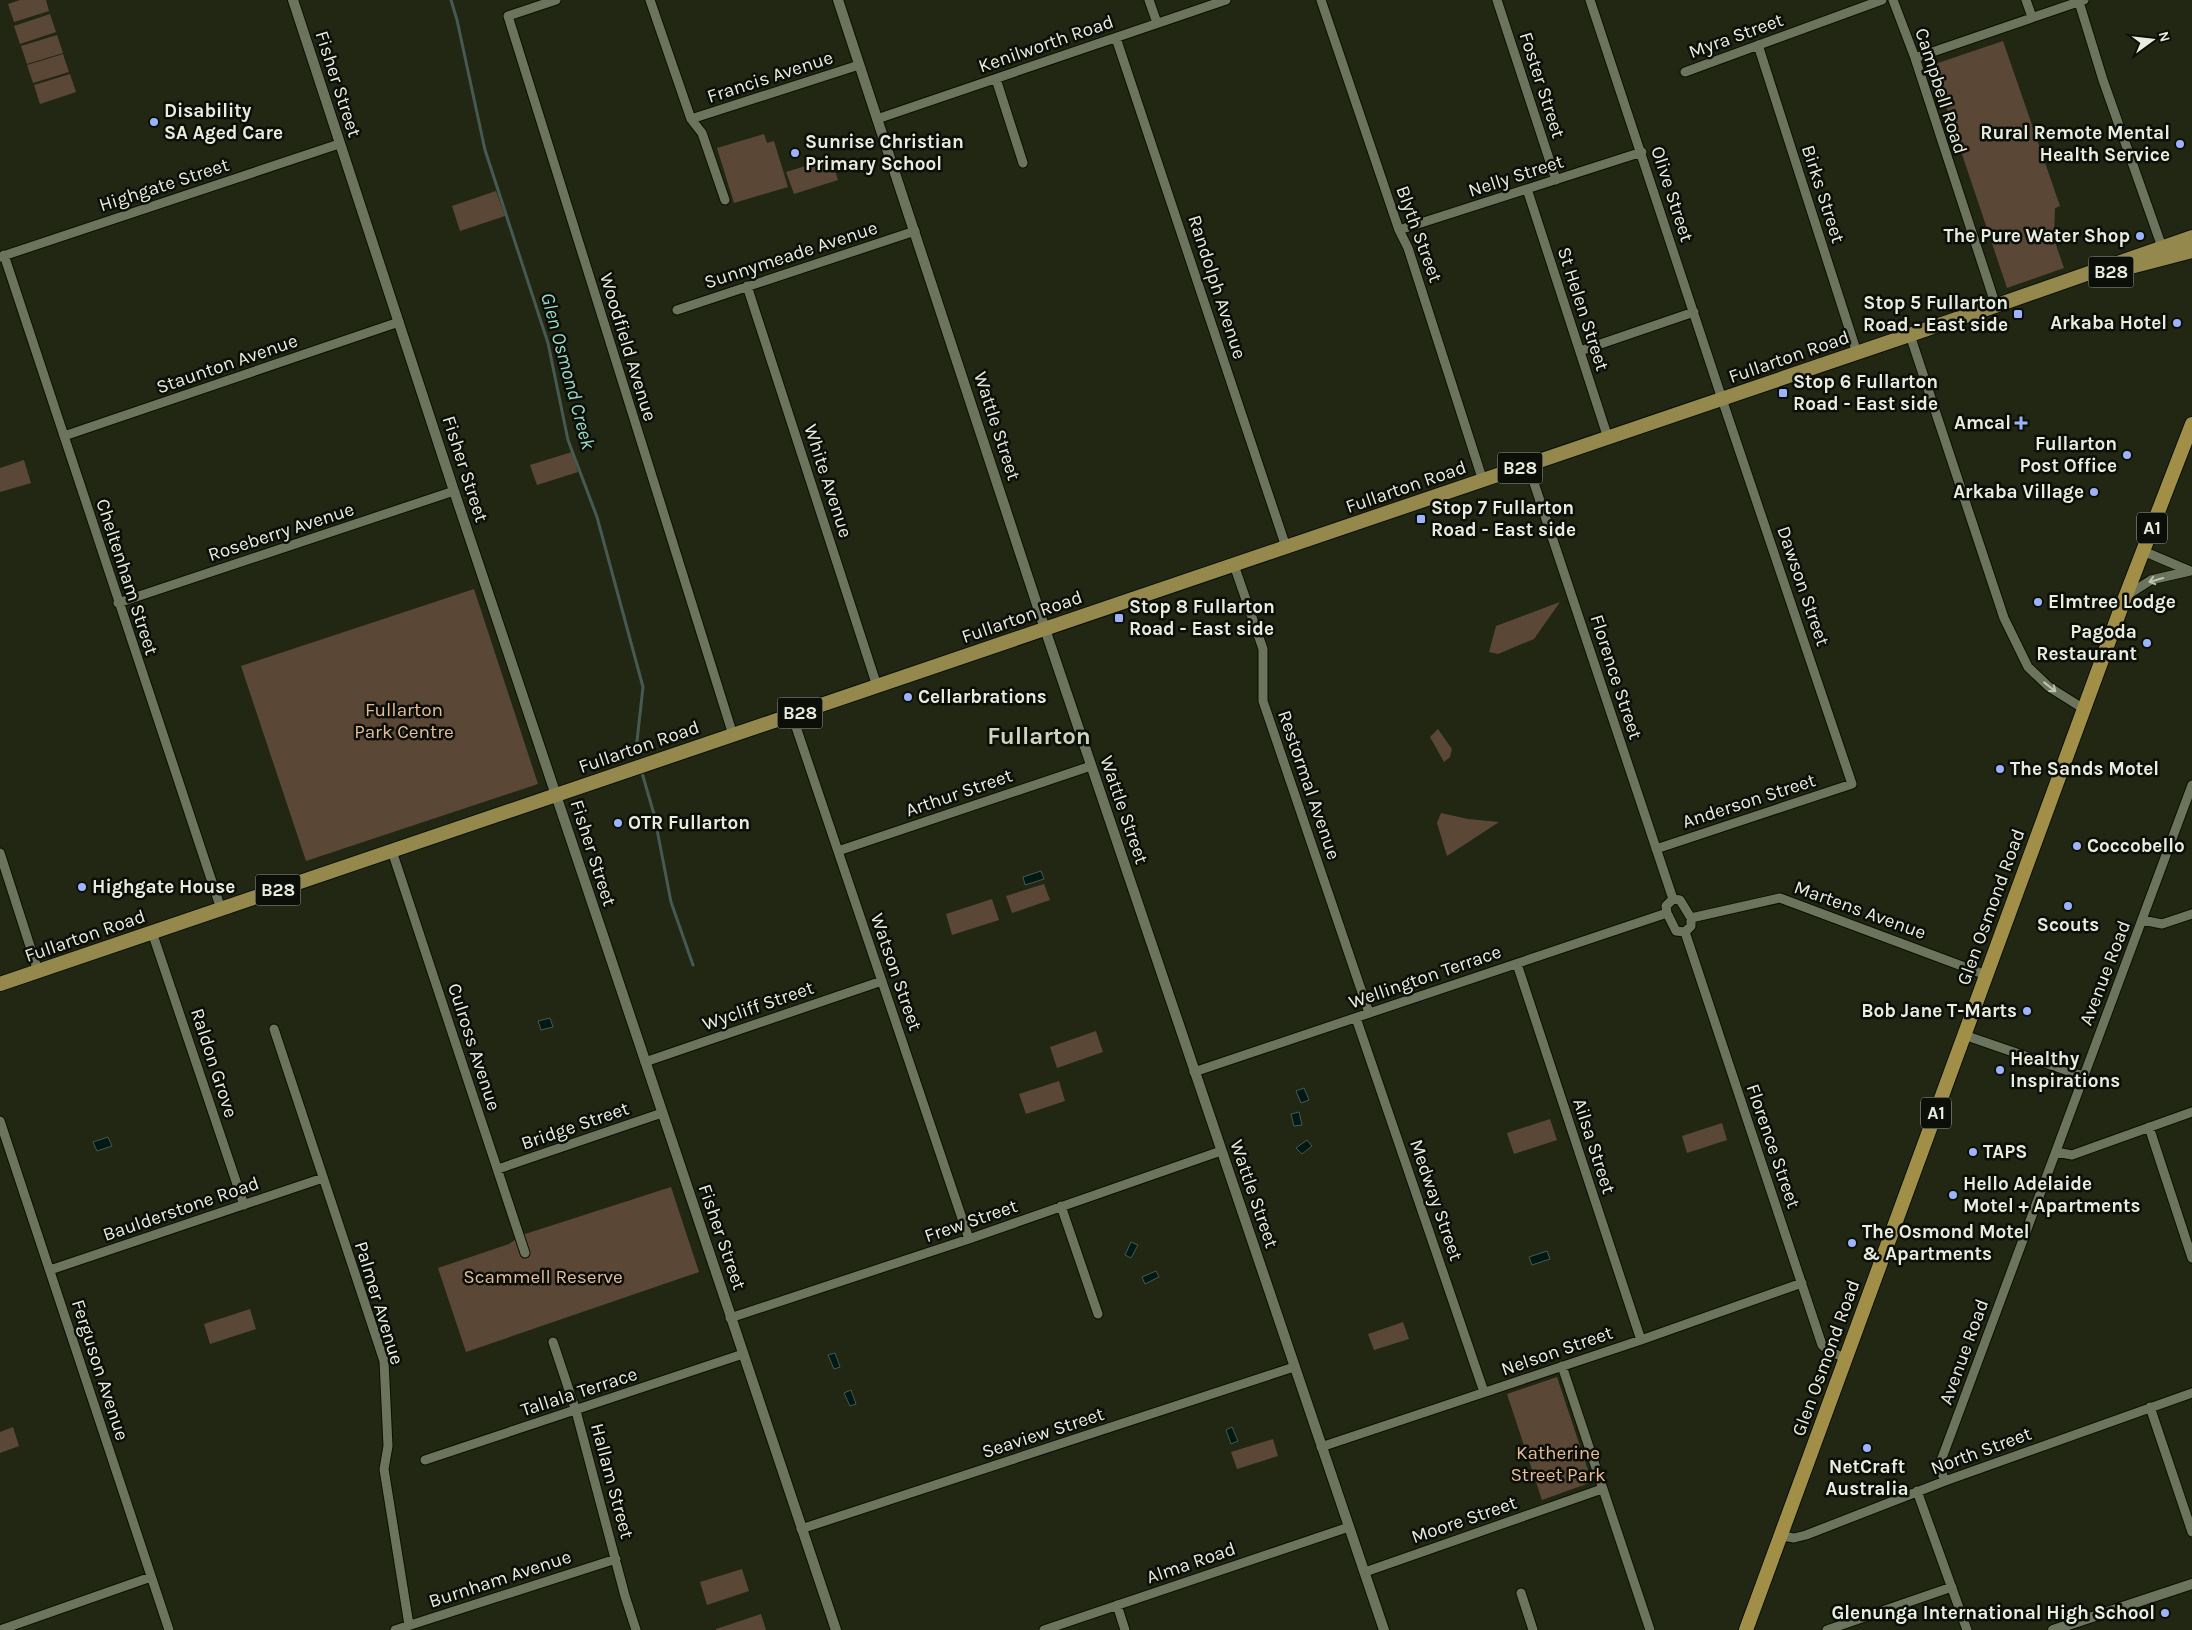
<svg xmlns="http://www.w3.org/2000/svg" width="2192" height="1630" font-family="Karla,sans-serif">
<rect width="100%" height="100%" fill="#212713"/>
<path fill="#5b4736" d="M 20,0 L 46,0 L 49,11 L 14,22 L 8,4 Z
M 50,14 L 56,32 L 20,44 L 14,26 Z
M 57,35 L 63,53 L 27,64 L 21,46 Z
M 2003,41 L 2060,206 L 2055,208 L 2054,239 L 2064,268 L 2007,288 L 1932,65 Z
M 63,54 L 69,72 L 33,83 L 27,65 Z
M 70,74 L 76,92 L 40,104 L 34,85 Z
M 764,134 L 767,143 L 774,141 L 788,187 L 734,203 L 717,148 Z
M 831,158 L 838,180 L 794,194 L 786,172 Z
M 496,191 L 505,216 L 460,231 L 452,206 Z
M 572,452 L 578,472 L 537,485 L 530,465 Z
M 24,460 L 31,483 L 0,492 L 0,468 Z
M 474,589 L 538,784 L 306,861 L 241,666 Z
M 1560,602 L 1534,639 L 1498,654 L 1489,652 L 1496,626 Z
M 1438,729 L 1452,749 L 1450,757 L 1444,762 L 1430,737 Z
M 1441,813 L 1468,819 L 1499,822 L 1447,856 L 1437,823 Z
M 1044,884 L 1050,900 L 1012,913 L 1006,896 Z
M 992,899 L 999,920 L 952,935 L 946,914 Z
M 1096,1031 L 1103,1052 L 1057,1068 L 1050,1047 Z
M 1059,1081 L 1065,1101 L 1026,1114 L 1019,1094 Z
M 1550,1119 L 1557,1140 L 1514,1154 L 1507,1133 Z
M 1722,1123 L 1727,1140 L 1687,1153 L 1682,1136 Z
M 671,1187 L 699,1272 L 466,1352 L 438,1268 L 509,1244 L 522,1235 Z
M 250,1309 L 256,1329 L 210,1344 L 204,1324 Z
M 1403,1322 L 1409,1339 L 1374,1350 L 1368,1334 Z
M 1557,1377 L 1592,1482 L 1542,1500 L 1507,1394 Z
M 13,1427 L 19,1446 L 0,1453 L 0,1432 Z
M 1273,1439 L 1278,1456 L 1237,1469 L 1231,1452 Z
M 742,1569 L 749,1591 L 707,1605 L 700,1582 Z
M 761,1614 L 766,1630 L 716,1630 L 716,1629 Z"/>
<path fill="#011915" stroke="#475952" d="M 1041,871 L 1044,879 L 1025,885 L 1023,877 Z
M 550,1018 L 553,1027 L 541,1030 L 538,1021 Z
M 1304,1088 L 1309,1100 L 1301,1103 L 1296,1091 Z
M 1299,1112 L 1302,1125 L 1294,1126 L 1291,1114 Z
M 108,1137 L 112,1146 L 97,1151 L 93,1142 Z
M 1307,1140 L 1312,1146 L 1302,1154 L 1296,1148 Z
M 1131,1242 L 1138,1245 L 1131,1258 L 1125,1255 Z
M 1547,1251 L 1550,1259 L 1532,1265 L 1529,1257 Z
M 1156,1271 L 1159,1277 L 1145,1284 L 1142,1277 Z
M 835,1353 L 840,1367 L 834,1369 L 828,1355 Z
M 851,1390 L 856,1404 L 850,1406 L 844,1393 Z
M 1232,1427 L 1238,1441 L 1231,1444 L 1226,1430 Z"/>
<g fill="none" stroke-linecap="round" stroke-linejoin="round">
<path stroke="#475952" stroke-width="3" d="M 451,0 L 457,20 L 485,150 L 548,343 L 568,440 L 597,517 L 643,687 L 636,750
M 642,773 L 654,814 L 671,902 L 693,965"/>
<g stroke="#0b1001" stroke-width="11">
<path id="minor" d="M 556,0 L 508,16 L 733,735
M 650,0 L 691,119 L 702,133 L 725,200
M 1149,0 L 1157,23
M 1321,0 L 1399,230 L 1408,248 L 1483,481
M 1497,0 L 1556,180
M 1590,0 L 1727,414 L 1852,784 L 1656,849
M 1893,0 L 1915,58 L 1996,306
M 2026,0 L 2032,17
M 2079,2 L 2103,80 L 2162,247
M 1116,38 L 1286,547
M 1758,45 L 1857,353
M 1915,58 L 2084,0
M 1685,72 L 1882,0
M 996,79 L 1023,163
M 691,119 L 859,65
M 877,119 L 1226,0
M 1527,189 L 1608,438
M 1399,230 L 1642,152
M 4,255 L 221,909
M 0,257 L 339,144
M 747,286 L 877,686
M 677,310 L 915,231
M 1910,335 L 2004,618 L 2028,667 L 2049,687 L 2084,709
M 1580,351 L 1694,312
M 64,436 L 399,322
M 1528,465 L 1673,899
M 2143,551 L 2190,571
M 1234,565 L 1263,649 L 1263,701 L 1369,1013
M 2126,596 L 2151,580 L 2190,571
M 118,603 L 454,491
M 792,715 L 969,1239
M 392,851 L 525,1253
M 838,851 L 1091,766
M 0,853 L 38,971
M 1673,899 L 1680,900 L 1691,918 L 1691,926 L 1685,932 L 1676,931 L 1667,913 L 1666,906 Z
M 1691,918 L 1780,898 L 1986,975
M 2142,920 L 2162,924 L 2192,914
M 152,932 L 244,1205
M 1685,932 L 1822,1345 L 1829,1351 L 1845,1358
M 1517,964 L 1641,1340
M 1356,1018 L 1484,1392
M 274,1029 L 384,1361 L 388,1446 L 384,1469 L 409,1625
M 1964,1035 L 2083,1076
M 645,1062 L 882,981
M 1194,1072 L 1667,913
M 0,1121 L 169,1630
M 2149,1127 L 2192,1258
M 2056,1152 L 2072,1155 L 2192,1112
M 498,1169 L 662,1113
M 1061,1206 L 1098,1314
M 50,1270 L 323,1178
M 730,1318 L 969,1239 L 1221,1151
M 553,1342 L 576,1411 L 625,1596 L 636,1630
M 1562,1366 L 1650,1630
M 2150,1407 L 2192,1532
M 1321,1447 L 1641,1340 L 1802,1283
M 425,1460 L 743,1354
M 1945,1481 L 1939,1466 L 2192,785
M 1917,1491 L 1967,1630
M 801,1529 L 1294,1367
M 1782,1536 L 1794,1538 L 1806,1535 L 1945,1481 L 2192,1393
M 1365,1572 L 1602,1489
M 1521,1593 L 1533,1630
M 1117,1605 L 1125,1630
M 0,1630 L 151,1577
M 395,1630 L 616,1559
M 1044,1630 L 1349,1527
M 1827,1630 L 1952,1587"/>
</g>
<g stroke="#0b1001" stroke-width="12">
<path id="tertiary" d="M 293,0 L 454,491 L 836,1630
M 838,0 L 1045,629 L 1384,1630
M 2053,1630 L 2192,1584"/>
</g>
<g stroke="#0b1001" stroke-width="16">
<path id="primary" d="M 2123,269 L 2192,251
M 0,984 L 1989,308 L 2192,237"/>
</g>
<g stroke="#0b1001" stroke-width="16">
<path id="trunk" d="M 1746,1630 L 2121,608 L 2192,424"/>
</g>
<use href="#minor" stroke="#6c745d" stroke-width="9"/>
<use href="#tertiary" stroke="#6c745d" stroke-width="10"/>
<use href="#primary" stroke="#94884d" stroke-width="14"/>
<use href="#trunk" stroke="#a18f48" stroke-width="14"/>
</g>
<defs><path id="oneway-shaft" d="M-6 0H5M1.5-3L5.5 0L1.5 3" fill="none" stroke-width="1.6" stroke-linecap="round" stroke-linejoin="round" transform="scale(1.25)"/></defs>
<g stroke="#bdc3b2">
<use href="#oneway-shaft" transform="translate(2156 580) rotate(164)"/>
<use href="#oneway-shaft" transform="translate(2050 687) rotate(38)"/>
</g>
<g fill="#9eb3fd" stroke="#0c0f07" stroke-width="2">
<circle cx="154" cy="122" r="5"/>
<circle cx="2180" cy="144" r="5"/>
<circle cx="795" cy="153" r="5"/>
<circle cx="2140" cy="236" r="5"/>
<rect x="2013" y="309" width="10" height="10" rx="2.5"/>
<circle cx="2177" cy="323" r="5"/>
<rect x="1778" y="388" width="10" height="10" rx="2.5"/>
<path d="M2018.5 415.5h5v5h5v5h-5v5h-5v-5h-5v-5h5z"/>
<circle cx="2127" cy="455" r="5"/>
<circle cx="2094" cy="492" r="5"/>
<rect x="1416" y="514" width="10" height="10" rx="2.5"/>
<circle cx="2038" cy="602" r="5"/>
<rect x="1114" y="613" width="10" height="10" rx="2.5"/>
<circle cx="2147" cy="643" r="5"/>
<circle cx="908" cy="697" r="5"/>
<circle cx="2000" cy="769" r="5"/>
<circle cx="618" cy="823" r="5"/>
<circle cx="2077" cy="846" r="5"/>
<circle cx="82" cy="887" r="5"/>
<circle cx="2068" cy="906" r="5"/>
<circle cx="2027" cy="1011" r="5"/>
<circle cx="2000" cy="1070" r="5"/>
<circle cx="1973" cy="1152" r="5"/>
<circle cx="1953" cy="1195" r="5"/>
<circle cx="1852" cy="1243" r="5"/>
<circle cx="1867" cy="1448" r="5"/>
<circle cx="2165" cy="1613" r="5"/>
</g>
<g text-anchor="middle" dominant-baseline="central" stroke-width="5" stroke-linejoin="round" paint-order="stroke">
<g fill="#0c0f07" stroke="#a7aa9f" stroke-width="1">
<rect x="2088.5" y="256.5" width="45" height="31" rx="4"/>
<rect x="1497.5" y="452.5" width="45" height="31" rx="4"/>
<rect x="2137" y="512.5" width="30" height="31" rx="4"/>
<rect x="777.5" y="697.5" width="45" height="31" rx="4"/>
<rect x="255.5" y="874.5" width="45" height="31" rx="4"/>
<rect x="1921" y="1097.5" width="30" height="31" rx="4"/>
</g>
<g font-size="18" font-weight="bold" fill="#e9ede0">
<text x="2111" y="272">B28</text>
<text x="1520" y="468">B28</text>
<text x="2152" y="528">A1</text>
<text x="800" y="713">B28</text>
<text x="278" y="890">B28</text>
<text x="1936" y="1113">A1</text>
</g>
<g font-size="19" fill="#e9ede0" stroke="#0c0f07">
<text transform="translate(1736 36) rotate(-20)">Myra Street</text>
<text transform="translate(1046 44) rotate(-19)">Kenilworth Road</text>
<text transform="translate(770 77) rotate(-18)">Francis Avenue</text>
<text transform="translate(338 84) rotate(72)">Fisher Street</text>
<text transform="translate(1542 85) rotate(72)">Foster Street</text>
<text transform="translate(1941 91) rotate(72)">Campbell Road</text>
<text transform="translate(1516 176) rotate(-18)">Nelly Street</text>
<text transform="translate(164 185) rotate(-18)">Highgate Street</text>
<text transform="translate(1672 194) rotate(72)">Olive Street</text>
<text transform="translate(1823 194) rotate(72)">Birks Street</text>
<text transform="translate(1419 234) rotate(70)">Blyth Street</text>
<text transform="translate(791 255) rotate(-18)">Sunnymeade Avenue</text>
<text transform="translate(1217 287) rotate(72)">Randolph Avenue</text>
<text transform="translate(1583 309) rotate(72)">St Helen Street</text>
<text transform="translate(628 347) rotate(73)">Woodfield Avenue</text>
<text transform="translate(1789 357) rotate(-19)">Fullarton Road</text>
<text transform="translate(227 364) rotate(-19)">Staunton Avenue</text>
<text transform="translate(997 426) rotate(72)">Wattle Street</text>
<text transform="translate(465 469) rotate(72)">Fisher Street</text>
<text transform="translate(828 481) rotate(72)">White Avenue</text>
<text transform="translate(1406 487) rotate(-19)">Fullarton Road</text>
<text transform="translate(281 532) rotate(-18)">Roseberry Avenue</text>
<text transform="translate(127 577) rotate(72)">Cheltenham Street</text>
<text transform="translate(1803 586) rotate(71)">Dawson Street</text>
<text transform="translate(1022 617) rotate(-19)">Fullarton Road</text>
<text transform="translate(1616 677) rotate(72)">Florence Street</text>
<text transform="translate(639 747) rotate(-19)">Fullarton Road</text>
<text transform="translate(1309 785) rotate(71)">Restormal Avenue</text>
<text transform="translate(959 793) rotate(-19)">Arthur Street</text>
<text transform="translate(1749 801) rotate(-18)">Anderson Street</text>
<text transform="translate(1124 810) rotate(71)">Wattle Street</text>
<text transform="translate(593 853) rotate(72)">Fisher Street</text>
<text transform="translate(1991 907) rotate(-70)">Glen Osmond Road</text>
<text transform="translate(1860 910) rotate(20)">Martens Avenue</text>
<text transform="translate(85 936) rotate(-19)">Fullarton Road</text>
<text transform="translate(896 972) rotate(71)">Watson Street</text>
<text transform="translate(2105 973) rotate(-69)">Avenue Road</text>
<text transform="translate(1425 977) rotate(-19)">Wellington Terrace</text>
<text transform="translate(758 1006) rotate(-19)">Wycliff Street</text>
<text transform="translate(474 1047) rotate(72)">Culross Avenue</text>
<text transform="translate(214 1063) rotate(72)">Raldon Grove</text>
<text transform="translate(575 1126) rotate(-19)">Bridge Street</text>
<text transform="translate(1594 1146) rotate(72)">Ailsa Street</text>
<text transform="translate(1773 1146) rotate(71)">Florence Street</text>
<text transform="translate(1254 1194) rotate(71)">Wattle Street</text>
<text transform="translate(1436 1200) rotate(71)">Medway Street</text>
<text transform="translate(181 1209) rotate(-19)">Baulderstone Road</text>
<text transform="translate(971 1221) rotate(-19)">Frew Street</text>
<text transform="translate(722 1237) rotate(71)">Fisher Street</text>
<text transform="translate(379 1303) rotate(73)">Palmer Avenue</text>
<text transform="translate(1557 1351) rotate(-19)">Nelson Street</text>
<text transform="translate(1964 1352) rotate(-70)">Avenue Road</text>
<text transform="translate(1826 1358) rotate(-70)">Glen Osmond Road</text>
<text transform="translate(100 1370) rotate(72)">Ferguson Avenue</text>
<text transform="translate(579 1392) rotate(-18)">Tallala Terrace</text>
<text transform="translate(1043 1433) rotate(-18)">Seaview Street</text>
<text transform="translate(1981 1451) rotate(-20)">North Street</text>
<text transform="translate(612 1481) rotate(75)">Hallam Street</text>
<text transform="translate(1464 1520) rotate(-19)">Moore Street</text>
<text transform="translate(1191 1563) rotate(-19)">Alma Road</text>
<text transform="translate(500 1579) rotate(-18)">Burnham Avenue</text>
</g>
<g font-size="19" font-weight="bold" fill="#e9ede0" stroke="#0c0f07" text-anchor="start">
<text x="164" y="111">Disability<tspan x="164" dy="22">SA Aged Care</tspan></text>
<text x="2170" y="133" text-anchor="end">Rural Remote Mental<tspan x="2170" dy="22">Health Service</tspan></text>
<text x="805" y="142">Sunrise Christian<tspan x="805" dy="22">Primary School</tspan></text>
<text x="2130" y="236" text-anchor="end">The Pure Water Shop</text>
<text x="2008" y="303" text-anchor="end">Stop 5 Fullarton<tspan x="2008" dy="22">Road - East side</tspan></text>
<text x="2167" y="323" text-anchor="end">Arkaba Hotel</text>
<text x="1793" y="382">Stop 6 Fullarton<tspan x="1793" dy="22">Road - East side</tspan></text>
<text x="2011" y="423" text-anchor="end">Amcal</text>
<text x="2117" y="444" text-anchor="end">Fullarton<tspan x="2117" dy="22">Post Office</tspan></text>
<text x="2084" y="492" text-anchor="end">Arkaba Village</text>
<text x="1431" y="508">Stop 7 Fullarton<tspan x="1431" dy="22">Road - East side</tspan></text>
<text x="2048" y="602">Elmtree Lodge</text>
<text x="1129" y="607">Stop 8 Fullarton<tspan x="1129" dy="22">Road - East side</tspan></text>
<text x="2137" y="632" text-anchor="end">Pagoda<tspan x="2137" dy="22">Restaurant</tspan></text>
<text x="918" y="697">Cellarbrations</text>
<text x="2010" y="769">The Sands Motel</text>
<text x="628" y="823">OTR Fullarton</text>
<text x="2087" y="846">Coccobello</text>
<text x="92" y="887">Highgate House</text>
<text x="2068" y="925" text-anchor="middle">Scouts</text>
<text x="2017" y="1011" text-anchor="end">Bob Jane T-Marts</text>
<text x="2010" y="1059">Healthy<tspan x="2010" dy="22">Inspirations</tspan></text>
<text x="1983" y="1152">TAPS</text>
<text x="1963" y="1184">Hello Adelaide<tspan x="1963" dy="22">Motel + Apartments</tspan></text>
<text x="1862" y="1232">The Osmond Motel<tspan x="1862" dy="22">&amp; Apartments</tspan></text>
<text x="1867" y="1467" text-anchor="middle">NetCraft<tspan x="1867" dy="22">Australia</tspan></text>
<text x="2155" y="1613" text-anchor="end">Glenunga International High School</text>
</g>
<g font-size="19" fill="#e7bc96" stroke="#0c0f07">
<text x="404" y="710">Fullarton<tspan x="404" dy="22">Park Centre</tspan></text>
<text x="543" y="1277">Scammell Reserve</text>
<text x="1558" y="1453">Katherine<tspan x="1558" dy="22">Street Park</tspan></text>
</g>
<g font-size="20" font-style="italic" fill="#96dbcf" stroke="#0c0f07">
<text transform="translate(568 371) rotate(75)">Glen Osmond Creek</text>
</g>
<g font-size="24" font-weight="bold" fill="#cdd6bc" stroke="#0c0f07">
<text x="1039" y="736">Fullarton</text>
</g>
</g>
<g transform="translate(2152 40) rotate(75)" stroke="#0c0f07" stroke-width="4" paint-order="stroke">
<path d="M0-4L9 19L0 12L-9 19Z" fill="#e9ede0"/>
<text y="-8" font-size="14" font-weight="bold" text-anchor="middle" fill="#e9ede0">N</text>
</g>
</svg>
